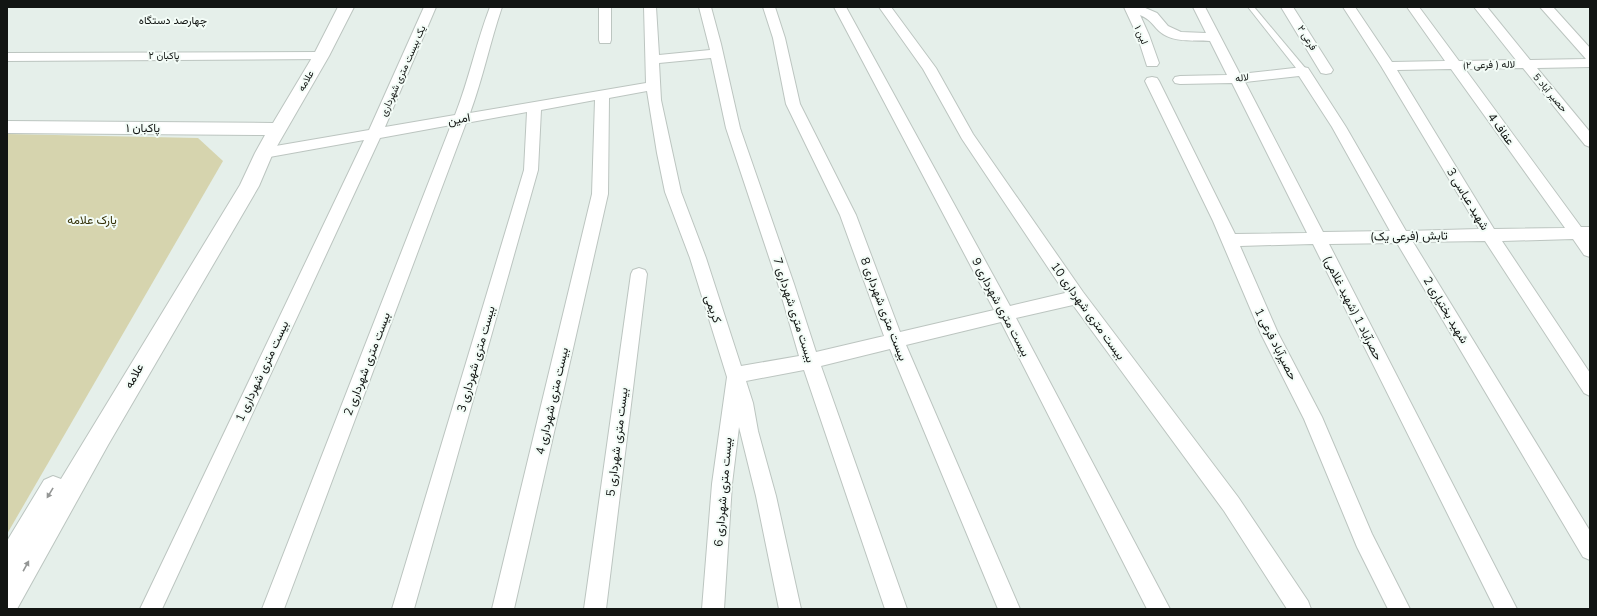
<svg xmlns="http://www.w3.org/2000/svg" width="1597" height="616" font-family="'Nunito Sans',Vazirmatn,sans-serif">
<rect width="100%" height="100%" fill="#e5efea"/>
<path fill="#d6d4ae" d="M 7,134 L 198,138 L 223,161 L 7,534 Z"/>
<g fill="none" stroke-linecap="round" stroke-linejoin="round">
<g stroke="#bcc5c0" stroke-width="2">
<path id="service" d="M 1248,7 L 1254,7 L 1306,69 L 1306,73 L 1300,73 Z"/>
</g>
<g stroke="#bcc5c0" stroke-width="2">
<path id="minor" d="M 424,7 L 436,7 L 385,127 L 455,115 C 469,80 476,43 490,7 L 502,7 C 490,42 483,78 470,113 L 646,83 L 644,7 L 656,7 L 659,55 L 710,50 L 699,7 L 711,7 L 721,44 L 740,128 L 794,284 L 816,352 L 884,336 L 840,215 L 786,104 L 773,38 L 763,7 L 775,7 L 785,38 L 800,104 L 856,215 L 900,332 L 994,310 L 834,7 L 846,7 L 1010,306 L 1065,293 L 962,139 L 923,69 L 879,7 L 891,7 L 936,68 L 973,134 L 1083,292 L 1238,497 L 1308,601 L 1311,609 L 1287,609 L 1224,511 L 1073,305 L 1016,318 L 1170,609 L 1147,609 L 1001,322 L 906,345 L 1020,609 L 998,609 L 890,349 L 821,366 L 907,609 L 885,609 L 804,370 L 746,381 L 753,403 L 758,431 L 776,496 L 801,609 L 779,609 L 756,496 L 739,427 L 732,484 L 724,609 L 702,609 L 712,484 L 727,377 L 690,258 L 665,192 L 657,153 L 647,91 L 609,98 L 608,194 L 514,609 L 492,609 L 592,194 L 595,100 L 541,110 L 538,170 L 414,609 L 392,609 L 524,170 L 527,112 L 466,123 L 284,609 L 262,609 L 451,125 L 380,138 L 162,609 L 140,609 L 364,140 L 264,158 L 259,157 L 257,153 L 259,149 L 264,148 L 369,130 ZM 711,58 L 726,128 L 778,284 L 799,356 L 741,366 L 706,258 L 681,192 L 661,100 L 659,63 Z
M 599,7 L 611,7 L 611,40 L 610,43 L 600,43 L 599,40 Z
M 1124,7 L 1143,7 L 1157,13 L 1168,26 L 1181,32 L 1206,33 L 1193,7 L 1205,7 L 1240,74 L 1303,67 L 1308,68 L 1346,127 L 1406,231 L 1479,229 L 1381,66 L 1343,7 L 1355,7 L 1392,62 L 1445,61 L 1407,7 L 1419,7 L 1459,61 L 1516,60 L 1474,7 L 1487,7 L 1530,60 L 1586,59 L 1540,7 L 1553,7 L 1590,48 L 1590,67 L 1537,68 L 1590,132 L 1590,147 L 1585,145 L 1523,68 L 1465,69 L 1581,227 L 1590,227 L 1590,257 L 1584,255 L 1573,239 L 1502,241 L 1590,373 L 1590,396 L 1584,393 L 1485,241 L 1413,242 L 1590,531 L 1590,560 L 1583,557 L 1397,243 L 1329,244 L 1517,609 L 1495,609 L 1313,244 L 1240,246 L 1278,333 L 1322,417 L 1372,534 L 1410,609 L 1388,609 L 1357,547 L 1304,419 L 1261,334 L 1213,221 L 1145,81 L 1147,78 L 1152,77 L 1157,78 L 1159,81 L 1235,234 L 1307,233 L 1232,83 L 1180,84 L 1175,83 L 1173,80 L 1175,77 L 1180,76 L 1227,75 L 1210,41 C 1193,40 1172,43 1159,31 C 1151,23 1151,20 1140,15 L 1149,35 L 1159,63 L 1157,66 L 1147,66 L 1137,35 ZM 1451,69 L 1565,228 L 1494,229 L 1397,70 ZM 1299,76 L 1332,127 L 1390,231 L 1323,232 L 1245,82 Z
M 1281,7 L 1293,7 L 1333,70 L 1331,73 L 1326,74 L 1321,73 Z
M 321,52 L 326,53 L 328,56 L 326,59 L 7,61 L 7,53 Z
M 639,268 L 645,270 L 647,274 L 606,609 L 584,609 L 631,274 L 633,270 Z"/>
</g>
<g stroke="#bcc5c0" stroke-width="2">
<path id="tertiary" d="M 338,7 L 354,7 L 329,56 L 273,153 L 259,186 L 108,445 L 17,609 L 7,609 L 7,541 L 44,480 L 53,476 L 61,479 L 240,185 L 255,153 L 265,135 L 7,133 L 7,121 L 273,123 L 313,56 Z"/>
</g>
<use href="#service" fill="#fff" fill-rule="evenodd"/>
<use href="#minor" fill="#fff" fill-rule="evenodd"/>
<use href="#tertiary" fill="#fff" fill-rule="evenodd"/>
</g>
<defs><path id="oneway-solid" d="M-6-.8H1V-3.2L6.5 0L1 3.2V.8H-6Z"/></defs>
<g fill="#949695">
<use href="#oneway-solid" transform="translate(50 493) rotate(121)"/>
<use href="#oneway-solid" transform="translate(26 566) rotate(-61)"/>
</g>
<g text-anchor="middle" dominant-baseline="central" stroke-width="4" stroke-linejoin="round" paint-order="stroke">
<g font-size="10" fill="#121513" stroke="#f3fcf7">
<text transform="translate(1141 35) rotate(66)">لین ۱</text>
<text transform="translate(1307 38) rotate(58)">۲ فرعی</text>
<text x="164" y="56">پاکبان ۲</text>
<text transform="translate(1489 65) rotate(-1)">لاله ( فرعی ۲)</text>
<text transform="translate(403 71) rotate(-66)">یک بیست متری شهرداری</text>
<text transform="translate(1242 78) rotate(-6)">لاله</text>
<text transform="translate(306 81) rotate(-60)">علامه</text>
<text transform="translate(1550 93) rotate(50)">حصیر آباد 5</text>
</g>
<g font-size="11" fill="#121513" stroke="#f3fcf7">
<text x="173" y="20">چهارصد دستگاه</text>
</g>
<g font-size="12" fill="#121513" stroke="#f3fcf7">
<text transform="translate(459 119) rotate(-10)">امین</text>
<text x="143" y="128">پاکبان ۱</text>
<text transform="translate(1501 129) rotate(54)">عفاف 4</text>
<text transform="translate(1468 199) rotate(59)">شهید عباسی 3</text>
<text transform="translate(1409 236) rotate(-1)">تابش (فرعی یک)</text>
<text transform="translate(1001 307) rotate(62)">بیست متری شهرداری 9</text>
<text transform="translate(1353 308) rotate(63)">حصرآباد 1 (شهید غلامی)</text>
<text transform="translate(713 309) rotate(71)">کریمی</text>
<text transform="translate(884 309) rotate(69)">بیست متری شهرداری 8</text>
<text transform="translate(794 310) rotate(72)">بیست متری شهرداری 7</text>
<text transform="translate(1446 310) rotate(59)">شهید بختیاری 2</text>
<text transform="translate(1088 311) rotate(54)">بیست متری شهرداری 10</text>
<text transform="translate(1276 344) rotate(63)">حصیرآباد فرعی 1</text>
<text transform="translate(476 359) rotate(-74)">بیست متری شهرداری 3</text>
<text transform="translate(367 364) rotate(-69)">بیست متری شهرداری 2</text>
<text transform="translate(262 371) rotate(-65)">بیست متری شهرداری 1</text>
<text transform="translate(134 376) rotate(-60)">علامه</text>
<text transform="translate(552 401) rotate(-77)">بیست متری شهرداری 4</text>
<text transform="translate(617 442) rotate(-83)">بیست متری شهرداری 5</text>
<text transform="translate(723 492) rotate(-85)">بیست متری شهرداری 6</text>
</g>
<g font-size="12" fill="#353108" stroke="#f3fcf7">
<text x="92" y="220">پارک علامه</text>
</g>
</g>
<rect width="1597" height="616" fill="none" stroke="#121513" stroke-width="16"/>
</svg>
